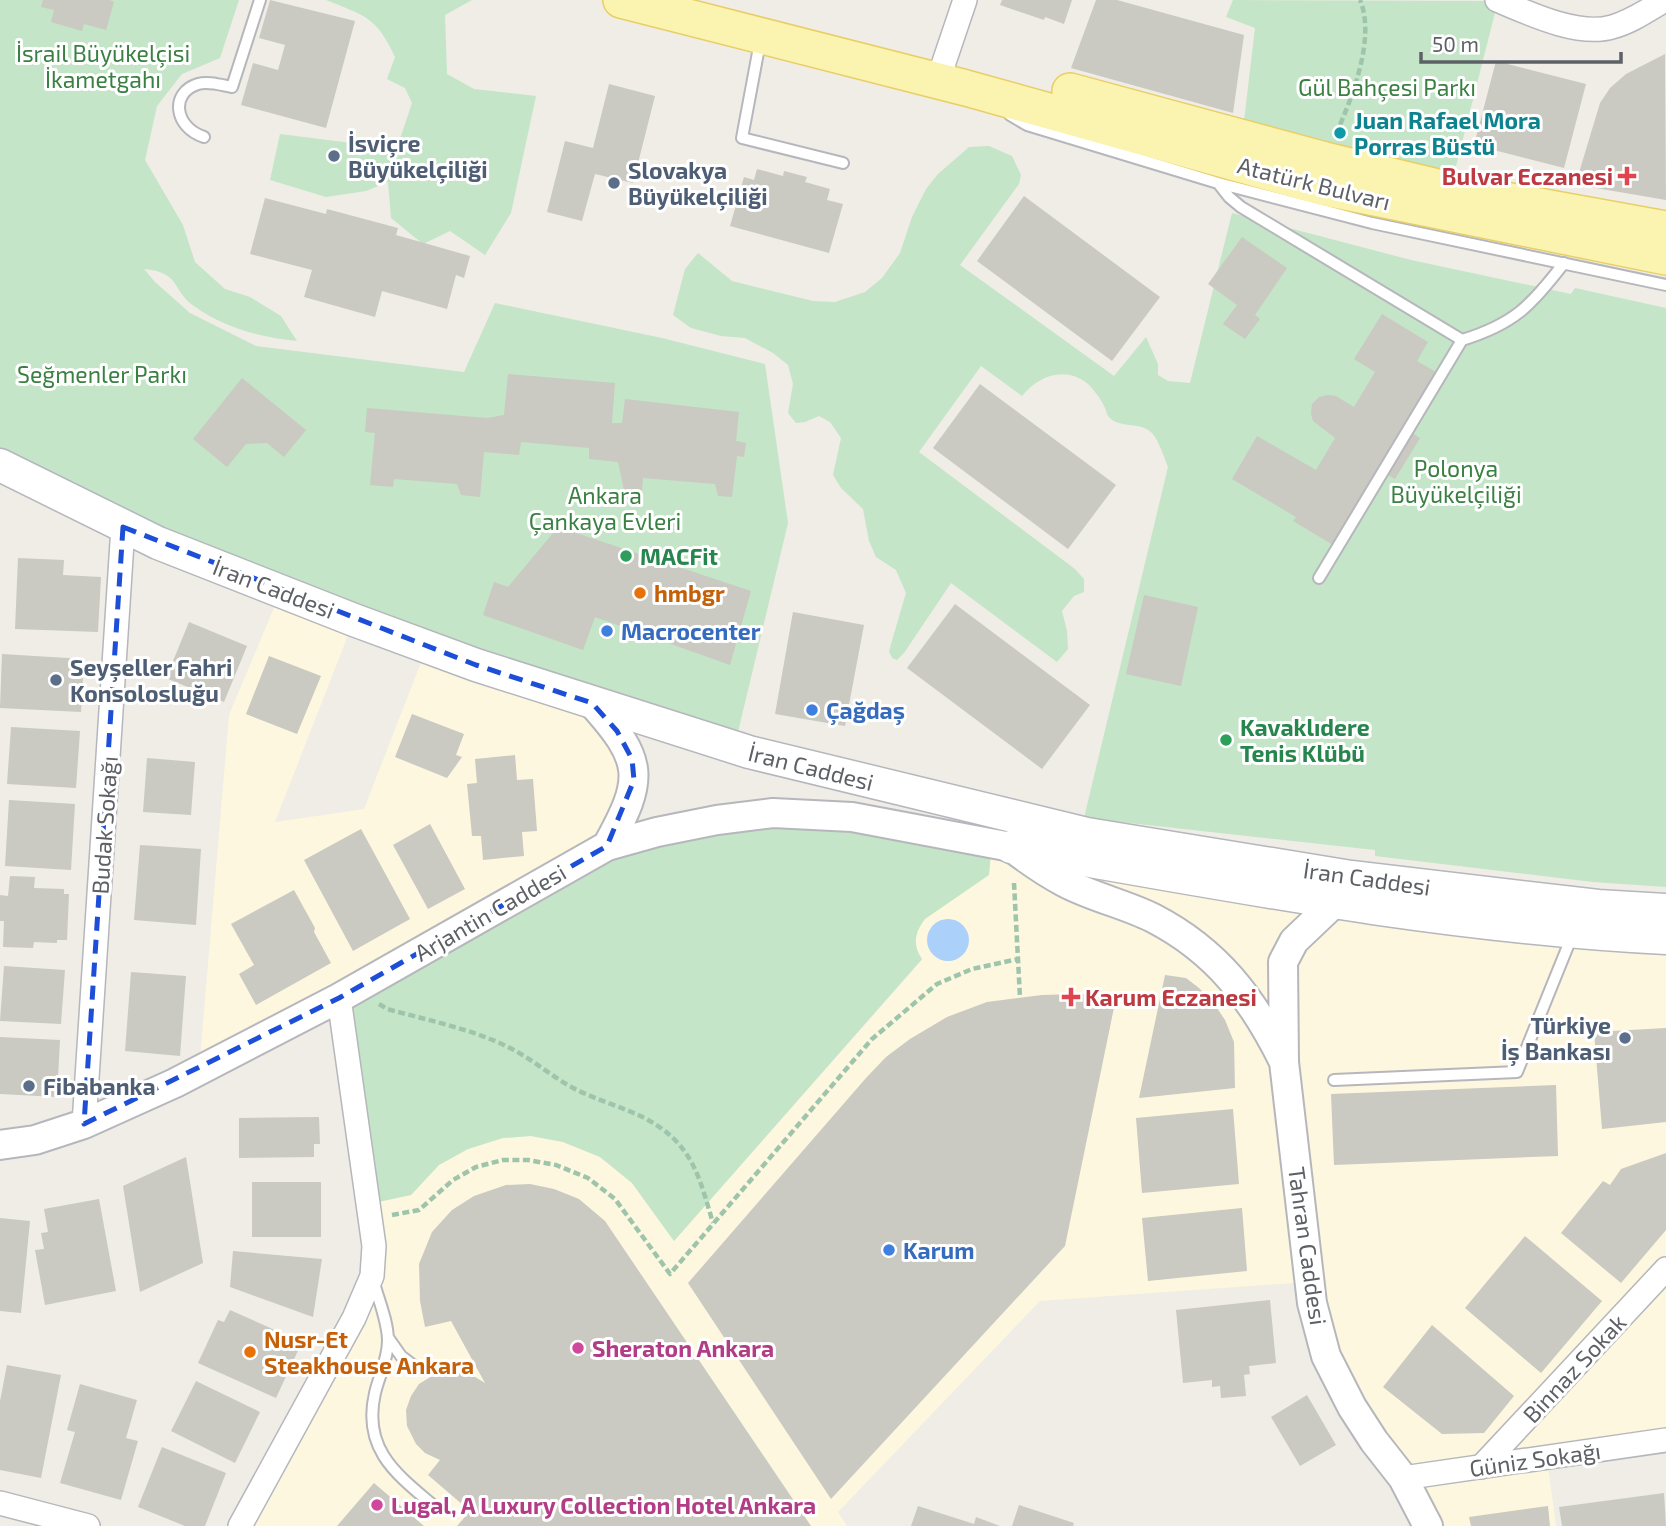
<svg xmlns="http://www.w3.org/2000/svg" width="1666" height="1526" font-family="'Exo 2',sans-serif">
<rect width="100%" height="100%" fill="#efede6"/>
<path fill="#fcf7de" d="M 281,591 L 354,620 L 275,822 L 364,809 L 427,647 L 592,703 L 632,759 L 607,846 L 199,1070 L 229,715 Z
M 998,813 L 1666,910 L 1666,1440 L 1547,1458 L 1556,1526 L 1428,1526 L 1374,1441 L 1309,1282 L 1040,1301 L 838,1512 L 847,1526 L 240,1526 L 372,1277 L 369,1204 L 411,1195 L 439,1165 L 468,1149 L 503,1138 L 531,1136 L 563,1142 L 600,1157 L 632,1183 L 674,1241 L 922,960 L 917,953 L 915,941 L 919,926 L 992,843 Z"/>
<path fill="#c4e5c7" d="M 0,0 L 239,0 L 220,58 L 182,74 L 157,106 L 145,160 L 183,225 L 195,262 L 225,289 L 250,297 L 281,316 L 297,341 C 262,338 222,327 194,306 C 172,291 181,272 144,269 L 155,282 L 190,313 L 256,346 L 464,372 L 495,303 L 662,338 L 765,364 L 788,523 L 737,736 L 474,653 L 132,519 L 0,449 Z
M 326,0 L 472,0 L 445,15 L 447,74 L 474,89 L 536,96 L 511,213 L 485,255 L 450,231 L 423,244 L 391,218 L 388,182 L 366,191 L 326,197 L 270,180 L 280,134 L 375,146 L 398,145 L 412,103 L 405,88 L 387,79 L 395,57 C 376,16 365,16 326,0 Z
M 1233,0 L 1498,1 L 1450,190 L 1242,138 L 1255,28 L 1226,17 Z
M 989,146 L 1012,156 L 1021,175 L 1019,184 L 960,265 L 1114,376 L 1146,337 L 1158,364 L 1158,375 L 1168,381 L 1190,383 L 1232,213 L 1411,260 L 1571,294 L 1575,288 L 1666,308 L 1666,887 L 1593,882 L 1375,856 L 1375,850 L 1084,818 L 1168,467 C 1164,457 1159,441 1152,433 C 1140,421 1118,429 1108,416 C 1106,413 1106,409 1104,406 C 1101,399 1093,389 1088,384 C 1066,366 1039,375 1022,396 L 981,366 L 919,452 L 1075,569 L 1084,579 L 1084,592 L 1074,596 L 1062,611 L 1067,631 L 1068,649 L 1057,662 L 951,583 L 904,653 L 897,660 L 892,658 L 889,651 L 906,593 L 896,570 L 876,557 L 869,541 L 863,509 L 841,488 L 833,475 L 841,438 L 830,422 L 819,416 L 805,422 L 796,423 L 788,413 L 793,384 L 788,365 L 773,353 L 745,338 L 721,336 L 691,328 L 673,315 L 685,269 L 698,253 L 732,281 L 813,301 L 835,302 L 865,292 L 882,278 L 900,253 L 912,217 L 926,189 L 938,174 L 969,147 Z
M 773,813 L 992,843 L 989,875 L 925,919 C 915,932 912,945 922,959 L 674,1241 L 632,1183 L 600,1157 L 563,1142 L 531,1136 L 503,1138 L 468,1149 L 439,1165 L 411,1195 L 369,1204 L 339,998 L 607,846 Z"/>
<path fill="#abd1fa" d="M927 940a21 21 0 1 1 42 0a21 21 0 1 1-42 0Z"/>
<path fill="#cac9c2" d="M 43,0 L 110,0 L 114,2 L 106,30 L 84,24 L 82,31 L 51,22 L 54,10 L 41,7 Z
M 270,0 L 355,21 L 326,128 L 241,105 L 253,63 L 278,70 L 285,45 L 259,38 Z
M 1002,0 L 1072,0 L 1064,24 L 1045,17 L 1044,20 L 1000,5 Z
M 1096,0 L 1117,0 L 1244,35 L 1233,113 L 1071,68 Z
M 1665,54 L 1666,200 L 1584,186 L 1578,176 L 1600,103 L 1610,88 L 1626,74 Z
M 1496,61 L 1586,84 L 1564,168 L 1474,145 Z
M 609,84 L 655,96 L 633,183 L 595,174 L 582,221 L 547,212 L 565,141 L 593,148 Z
M 757,169 L 783,176 L 784,171 L 807,177 L 805,182 L 830,189 L 827,200 L 843,204 L 829,253 L 730,226 L 744,177 L 754,180 Z
M 1024,196 L 1160,297 L 1112,361 L 977,261 Z
M 265,198 L 326,214 L 327,209 L 398,228 L 396,235 L 470,256 L 464,278 L 456,275 L 447,309 L 382,291 L 375,317 L 304,297 L 312,270 L 250,254 Z
M 1242,237 L 1287,268 L 1255,315 L 1260,319 L 1245,339 L 1223,324 L 1237,305 L 1208,284 Z
M 1382,314 L 1428,342 L 1417,361 L 1436,372 L 1403,427 L 1420,438 L 1395,479 L 1378,469 L 1333,545 L 1293,521 L 1296,517 L 1232,479 L 1257,436 L 1316,470 L 1335,438 L 1313,421 L 1311,414 L 1312,404 L 1319,397 L 1328,395 L 1336,396 L 1354,407 L 1375,372 L 1354,359 Z
M 508,374 L 615,383 L 612,423 L 622,423 L 625,399 L 739,412 L 736,441 L 746,443 L 744,457 L 737,456 L 732,497 L 718,496 L 715,484 L 643,478 L 642,491 L 624,490 L 618,462 L 589,459 L 589,448 L 521,442 L 519,455 L 484,452 L 480,497 L 461,495 L 457,484 L 394,479 L 393,487 L 370,485 L 375,433 L 365,432 L 367,408 L 487,418 L 504,415 Z
M 242,378 L 306,430 L 284,457 L 267,443 L 246,444 L 227,467 L 193,439 Z
M 980,384 L 1116,485 L 1068,549 L 933,448 Z
M 558,527 L 751,591 L 730,665 L 595,617 L 583,650 L 483,615 L 494,582 L 508,587 Z
M 18,558 L 64,560 L 63,575 L 101,577 L 98,632 L 15,629 Z
M 1144,595 L 1198,607 L 1181,686 L 1126,674 Z
M 955,604 L 1090,705 L 1042,769 L 907,668 Z
M 793,612 L 864,625 L 845,726 L 775,714 Z
M 189,622 L 247,646 L 224,702 L 166,678 Z
M 2,654 L 84,659 L 81,712 L 0,708 Z
M 269,656 L 321,676 L 297,734 L 246,714 Z
M 412,714 L 464,734 L 456,755 L 462,757 L 447,778 L 395,757 Z
M 11,727 L 80,731 L 76,788 L 7,784 Z
M 515,755 L 517,780 L 533,779 L 537,831 L 522,832 L 524,856 L 483,860 L 481,836 L 472,836 L 467,784 L 477,783 L 475,759 Z
M 147,758 L 195,762 L 191,815 L 143,812 Z
M 9,800 L 75,804 L 71,870 L 5,866 Z
M 430,824 L 465,889 L 428,909 L 393,845 Z
M 361,829 L 410,919 L 353,951 L 304,860 Z
M 140,845 L 201,849 L 196,925 L 134,920 Z
M 10,876 L 35,877 L 34,888 L 64,889 L 64,894 L 69,894 L 67,940 L 57,940 L 57,943 L 34,942 L 33,948 L 3,947 L 4,921 L 0,921 L 0,895 L 8,896 Z
M 294,890 L 315,928 L 314,932 L 331,963 L 256,1005 L 239,974 L 254,965 L 231,924 Z
M 4,966 L 65,970 L 61,1024 L 0,1021 Z
M 131,972 L 186,976 L 180,1056 L 125,1051 Z
M 1165,975 L 1186,978 L 1199,988 L 1213,1002 L 1225,1020 L 1234,1042 L 1235,1088 L 1139,1098 Z
M 1117,993 L 1065,1246 L 831,1499 L 688,1283 L 866,1078 L 886,1057 L 910,1039 L 947,1017 L 987,1002 L 1042,995 Z
M 1666,1028 L 1666,1122 L 1602,1129 L 1594,1032 Z
M 0,1037 L 60,1040 L 57,1097 L 0,1094 Z
M 1556,1085 L 1558,1156 L 1334,1165 L 1331,1094 Z
M 1233,1109 L 1239,1184 L 1142,1193 L 1136,1118 Z
M 319,1117 L 320,1144 L 314,1144 L 314,1157 L 239,1158 L 239,1118 Z
M 1666,1153 L 1666,1230 L 1621,1283 L 1561,1233 L 1603,1181 L 1610,1185 L 1621,1169 Z
M 186,1157 L 203,1263 L 140,1292 L 123,1186 Z
M 252,1182 L 321,1182 L 321,1237 L 252,1237 Z
M 530,1184 L 554,1189 L 579,1199 L 605,1221 L 811,1526 L 457,1526 L 470,1511 L 428,1475 L 440,1460 L 425,1453 L 416,1444 L 407,1426 L 406,1410 L 411,1396 L 419,1384 L 440,1371 L 452,1370 L 467,1372 L 485,1383 L 451,1321 L 425,1327 L 420,1301 L 419,1264 L 432,1232 L 452,1210 L 474,1196 L 506,1185 Z
M 99,1199 L 116,1291 L 45,1305 L 35,1250 L 44,1249 L 41,1233 L 48,1232 L 44,1209 Z
M 1242,1208 L 1247,1271 L 1148,1281 L 1142,1218 Z
M 0,1218 L 30,1221 L 21,1313 L 0,1311 Z
M 1525,1236 L 1602,1301 L 1541,1373 L 1465,1308 Z
M 233,1251 L 322,1259 L 313,1317 L 230,1287 Z
M 1270,1300 L 1276,1363 L 1249,1366 L 1250,1374 L 1244,1375 L 1246,1396 L 1221,1398 L 1220,1386 L 1212,1387 L 1212,1380 L 1183,1383 L 1176,1310 Z
M 230,1310 L 302,1342 L 276,1398 L 198,1363 L 218,1320 L 224,1322 Z
M 1432,1325 L 1514,1396 L 1484,1433 L 1442,1434 L 1383,1387 Z
M 7,1365 L 61,1375 L 41,1478 L 0,1470 L 0,1401 Z
M 196,1381 L 260,1412 L 235,1463 L 171,1431 Z
M 80,1384 L 137,1400 L 126,1438 L 138,1441 L 121,1500 L 60,1483 L 75,1432 L 67,1430 Z
M 1307,1395 L 1336,1445 L 1300,1466 L 1271,1417 Z
M 162,1447 L 226,1473 L 205,1526 L 185,1526 L 138,1507 Z
M 374,1483 L 424,1526 L 337,1526 Z
M 1664,1493 L 1666,1526 L 1562,1526 L 1559,1507 Z
M 1019,1505 L 1074,1523 L 1073,1526 L 1012,1526 Z
M 918,1506 L 974,1524 L 976,1517 L 1000,1526 L 911,1526 Z
M 1548,1506 L 1550,1526 L 1471,1526 L 1469,1517 Z"/>
<g fill="none" stroke-linecap="round" stroke-linejoin="round">
<g stroke="#b6b7bc" stroke-width="14">
<path id="service" d="M 760,42 L 742,138 L 843,163
M 1010,115 L 1027,125 L 1218,183 L 1372,223 L 1666,285
M 204,137 C 175,128 169,93 198,84 C 208,81 221,85 232,87 L 260,0
M 1218,183 L 1229,197 L 1241,207 L 1462,340 C 1514,324 1531,306 1564,263
M 1319,578 L 1462,340
M 1334,1080 L 1517,1072 L 1572,936
M 374,1283 C 379,1301 388,1322 388,1341 C 388,1359 379,1376 375,1393 C 362,1449 396,1474 434,1506
M 389,1339 L 401,1356 L 418,1369"/>
</g>
<g stroke="#b6b7bc" stroke-width="26">
<path id="minor" d="M 1497,0 C 1528,13 1578,37 1612,27 C 1631,22 1648,10 1665,0
M 938,80 L 965,0
M 84,1124 L 123,527
M 1481,1467 L 1666,1269
M 1403,1478 L 1666,1440
M 0,1503 L 88,1526
M 240,1526 L 354,1318 L 372,1276 L 374,1246 L 339,998"/>
</g>
<g stroke="#b6b7bc" stroke-width="32">
<path id="tertiary" d="M 592,703 C 644,761 645,778 607,846
M 1334,903 L 1294,941 L 1283,962 L 1284,1062 L 1312,1303 L 1326,1356 L 1352,1407 L 1374,1441 L 1403,1478 L 1428,1526
M 0,1145 L 35,1140 L 84,1124 L 175,1083 L 339,998 L 607,846 L 657,832 L 717,820 L 773,813 L 852,817 L 1011,847 C 1028,860 1045,872 1064,882 C 1092,897 1125,904 1153,918 C 1217,951 1253,999 1284,1062"/>
</g>
<g stroke="#b4b7bc" stroke-width="35">
<path id="secondary" d="M 0,465 L 158,543 L 354,620 L 476,665 L 749,752 L 1087,834 L 1351,877 L 1598,906 L 1666,910
M 1011,847 C 1228,885 1445,927 1666,938"/>
</g>
<g stroke="#e9ce65" stroke-width="38">
<path id="primary" d="M 621,0 L 966,88 L 1321,187 L 1666,257
M 1070,91 L 1325,160 L 1450,190 L 1666,229"/>
</g>
<path stroke="#9ec5ac" stroke-width="4.5" stroke-dasharray="7 3.5" stroke-linecap="butt" d="M 1336,134 C 1352,98 1376,38 1360,0
M 1014,883 L 1020,998
M 379,1004 L 387,1009 C 430,1021 474,1029 514,1050 C 536,1062 555,1079 577,1090 C 612,1107 648,1112 676,1141 C 698,1164 704,1194 713,1223
M 392,1215 L 419,1210 L 453,1180 L 476,1167 L 503,1160 L 528,1160 L 556,1165 L 588,1178 L 615,1199 L 670,1274 L 872,1039 L 937,984 L 972,969 L 1018,959"/>
<use href="#service" stroke="#fff" stroke-width="10"/>
<use href="#minor" stroke="#fff" stroke-width="23"/>
<use href="#tertiary" stroke="#fff" stroke-width="28"/>
<use href="#secondary" stroke="#fff" stroke-width="32"/>
<use href="#primary" stroke="#faf4b0" stroke-width="35"/>
</g>
<path fill="none" stroke="#1d4ed8" stroke-width="5" stroke-dasharray="14 9" stroke-linejoin="round" d="M 123,527 L 476,665 L 592,703 L 617,731 L 632,759 L 634,780 L 607,846 L 339,998 L 84,1124 Z"/>
<circle fill="#0f9aa8" stroke="#fff" stroke-width="2.5" cx="1340" cy="133" r="7"/>
<g fill="#5c6f8a" stroke="#fff" stroke-width="2.5">
<circle cx="334" cy="156" r="7"/>
<circle cx="614" cy="183" r="7"/>
<circle cx="56" cy="680" r="7"/>
<circle cx="1625" cy="1038" r="7"/>
<circle cx="29" cy="1086" r="7"/>
</g>
<g fill="#e0444e" stroke="#fff" stroke-width="2.5">
<path d="M1623.5 165.5h7v7h7v7h-7v7h-7v-7h-7v-7h7z"/>
<path d="M1067.5 986.5h7v7h7v7h-7v7h-7v-7h-7v-7h7z"/>
</g>
<g fill="#2e9e5b" stroke="#fff" stroke-width="2.5">
<circle cx="626" cy="556" r="7"/>
<circle cx="1226" cy="740" r="7"/>
</g>
<g fill="#e8710a" stroke="#fff" stroke-width="2.5">
<circle cx="640" cy="593" r="7"/>
<circle cx="250" cy="1352" r="7"/>
</g>
<g fill="#3f7fe0" stroke="#fff" stroke-width="2.5">
<circle cx="607" cy="631" r="7"/>
<circle cx="812" cy="710" r="7"/>
<circle cx="889" cy="1250" r="7"/>
</g>
<g fill="#d1479c" stroke="#fff" stroke-width="2.5">
<circle cx="578" cy="1348" r="7"/>
<circle cx="377" cy="1505" r="7"/>
</g>
<g text-anchor="middle" dominant-baseline="central" stroke-width="6" stroke-linejoin="round" paint-order="stroke">
<g font-size="23" fill="#3a8042" stroke="#fff">
<text x="103" y="53">İsrail Büyükelçisi<tspan x="103" dy="26">İkametgahı</tspan></text>
<text x="1387" y="87">Gül Bahçesi Parkı</text>
<text x="102" y="374">Seğmenler Parkı</text>
<text x="1456" y="468">Polonya<tspan x="1456" dy="26">Büyükelçiliği</tspan></text>
<text x="605" y="495">Ankara<tspan x="605" dy="26">Çankaya Evleri</tspan></text>
</g>
<g font-size="23" font-weight="bold" fill="#0d838f" stroke="#fff" text-anchor="start">
<text x="1354" y="120">Juan Rafael Mora<tspan x="1354" dy="26">Porras Büstü</tspan></text>
</g>
<g font-size="23" font-weight="bold" fill="#4e5e75" stroke="#fff" text-anchor="start">
<text x="348" y="143">İsviçre<tspan x="348" dy="26">Büyükelçiliği</tspan></text>
<text x="628" y="170">Slovakya<tspan x="628" dy="26">Büyükelçiliği</tspan></text>
<text x="70" y="667">Seyşeller Fahri<tspan x="70" dy="26">Konsolosluğu</tspan></text>
<text x="1611" y="1025" text-anchor="end">Türkiye<tspan x="1611" dy="26">İş Bankası</tspan></text>
<text x="43" y="1086">Fibabanka</text>
</g>
<g font-size="23" font-weight="bold" fill="#be3a42" stroke="#fff" text-anchor="end">
<text x="1613" y="176">Bulvar Eczanesi</text>
<text x="1085" y="997" text-anchor="start">Karum Eczanesi</text>
</g>
<g font-size="23" fill="#5d6065" stroke="#fff">
<text transform="translate(1314 183) rotate(14)">Atatürk Bulvarı</text>
<text transform="translate(274 588) rotate(21)">İran Caddesi</text>
<text transform="translate(811 767) rotate(14)">İran Caddesi</text>
<text transform="translate(104 825) rotate(-86)">Budak Sokağı</text>
<text transform="translate(1367 878) rotate(8)">İran Caddesi</text>
<text transform="translate(490 912) rotate(-30)">Arjantin Caddesi</text>
<text transform="translate(1308 1246) rotate(82)">Tahran Caddesi</text>
<text transform="translate(1574 1368) rotate(-47)">Binnaz Sokak</text>
<text transform="translate(1535 1459) rotate(-8)">Güniz Sokağı</text>
</g>
<g font-size="23" font-weight="bold" fill="#27864d" stroke="#fff" text-anchor="start">
<text x="640" y="556">MACFit</text>
<text x="1240" y="727">Kavaklıdere<tspan x="1240" dy="26">Tenis Klübü</tspan></text>
</g>
<g font-size="23" font-weight="bold" fill="#c56008" stroke="#fff" text-anchor="start">
<text x="654" y="593">hmbgr</text>
<text x="264" y="1339">Nusr-Et<tspan x="264" dy="26">Steakhouse Ankara</tspan></text>
</g>
<g font-size="23" font-weight="bold" fill="#366cbe" stroke="#fff" text-anchor="start">
<text x="621" y="631">Macrocenter</text>
<text x="826" y="710">Çağdaş</text>
<text x="903" y="1250">Karum</text>
</g>
<g font-size="23" font-weight="bold" fill="#b23c85" stroke="#fff" text-anchor="start">
<text x="592" y="1348">Sheraton Ankara</text>
<text x="391" y="1505">Lugal, A Luxury Collection Hotel Ankara</text>
</g>
</g>
<path d="M1421 52v10h200v-10" fill="none" stroke="#5d6065" stroke-width="3.5"/>
<text x="1432" y="52" font-size="21" fill="#5d6065" stroke="#ffffff" stroke-width="5" paint-order="stroke">50 m</text>
</svg>
